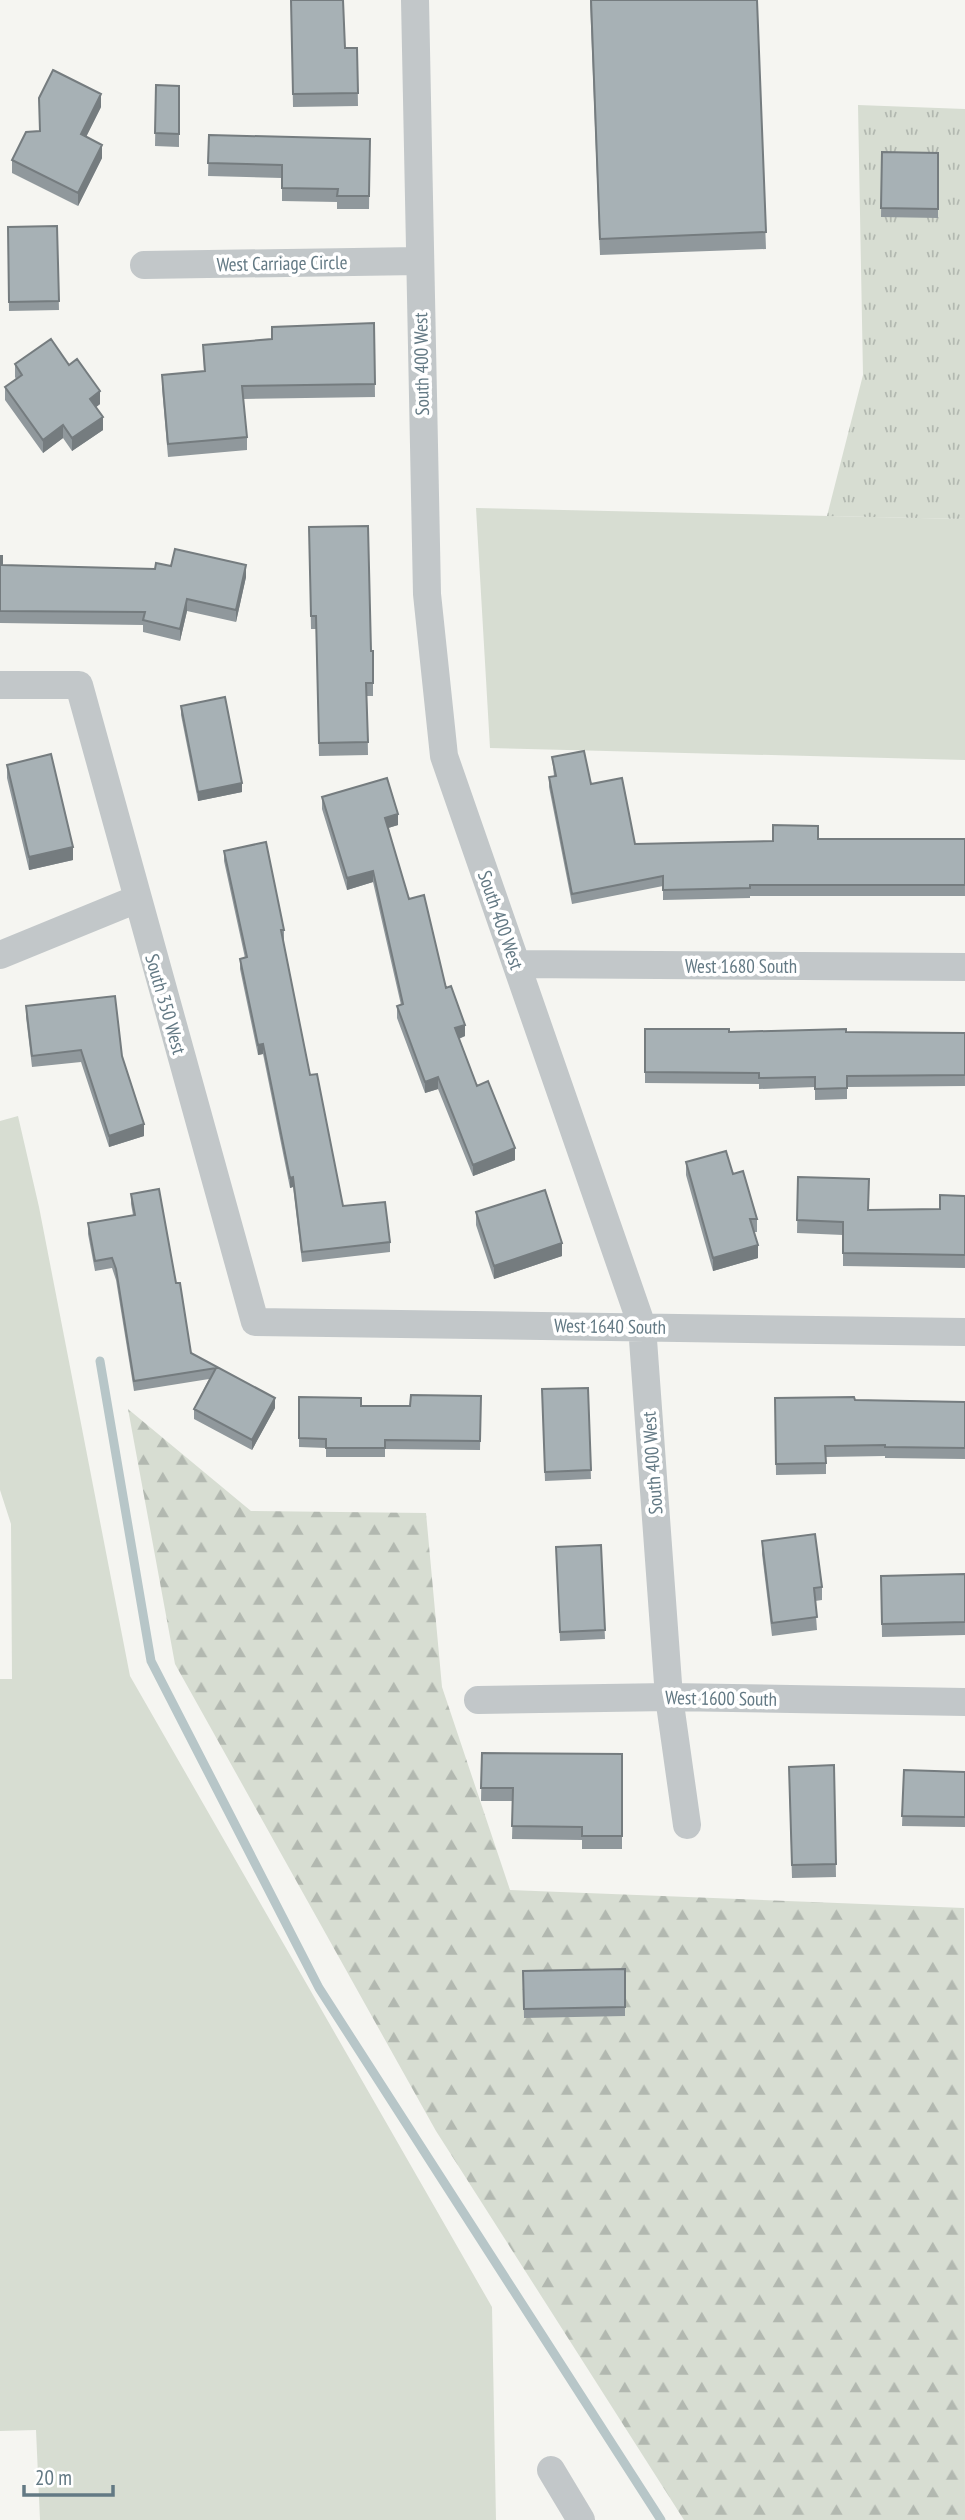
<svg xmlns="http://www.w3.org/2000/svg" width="965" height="2520" font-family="'PT Sans Narrow',sans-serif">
<defs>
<pattern id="forest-firs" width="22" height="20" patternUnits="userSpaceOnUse" patternTransform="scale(1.75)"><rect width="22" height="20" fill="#d7ddd2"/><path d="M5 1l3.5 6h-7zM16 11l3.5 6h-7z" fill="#b2b8b0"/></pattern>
<pattern id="park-tufts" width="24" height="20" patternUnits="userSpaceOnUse" patternTransform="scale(1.75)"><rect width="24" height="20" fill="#d7ddd2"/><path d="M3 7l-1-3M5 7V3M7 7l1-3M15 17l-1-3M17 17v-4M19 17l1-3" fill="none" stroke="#b2b8b0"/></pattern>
</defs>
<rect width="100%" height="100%" fill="#f5f5f1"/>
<path fill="#d7ddd2" d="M 476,508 L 965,519 L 965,760 L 490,748 Z
M 18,1116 L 39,1207 L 130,1676 L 492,2307 L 496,2520 L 40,2520 L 36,2430 L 0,2431 L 0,1679 L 12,1679 L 11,1524 L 0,1490 L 0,1121 Z"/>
<path fill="url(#forest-firs)" d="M 128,1409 L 251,1511 L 426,1513 L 442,1687 L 510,1890 L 964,1908 L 965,2520 L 684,2520 L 436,2131 L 175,1664 Z"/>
<path fill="url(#park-tufts)" d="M 858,105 L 965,109 L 965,519 L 827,516 L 863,375 Z"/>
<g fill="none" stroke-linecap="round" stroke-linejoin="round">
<path stroke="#b7c6c8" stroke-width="9" d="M 100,1361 L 151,1661 L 319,1988 L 661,2520"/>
<path stroke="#c2c7c9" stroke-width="28" d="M 415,0 L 427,594 L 444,756 L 642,1326 L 669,1697 L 687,1825
M 144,265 L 419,261
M 0,685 L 79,685 L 255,1322 L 965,1332
M 0,955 L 137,899
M 517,964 L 965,967
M 478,1700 L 669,1697 L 965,1702
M 551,2470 L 581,2520"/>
</g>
<path fill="#90989c" d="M 291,0 L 345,48 L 357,48 L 358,106 L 293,107 Z
M 590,0 L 757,0 L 766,249 L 600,255 Z
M 156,85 L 179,86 L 179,147 L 155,146 Z
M 101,107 L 86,137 L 102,158 L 78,206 L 12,173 L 12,160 L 39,131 Z
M 209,135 L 370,139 L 369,209 L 337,209 L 337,202 L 282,201 L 282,178 L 208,176 Z
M 882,152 L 938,153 L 938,218 L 881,217 Z
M 57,226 L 59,310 L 9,311 L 8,227 Z
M 374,323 L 375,397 L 243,399 L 247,437 L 247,450 L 168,457 L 162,388 L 162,375 L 204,371 L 203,345 L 272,339 Z
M 15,364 L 69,365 L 100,404 L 96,407 L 103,430 L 72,451 L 63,438 L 43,453 L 5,400 L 5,387 L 16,379 L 15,377 Z
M 309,527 L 371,651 L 373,651 L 373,696 L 367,696 L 368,755 L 319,756 L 316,629 L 311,629 Z
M 0,556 L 2,565 L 155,569 L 171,566 L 246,577 L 236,622 L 187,611 L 180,641 L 143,632 L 143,625 L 0,623 Z
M 181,706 L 242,792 L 198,801 L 181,715 Z
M 552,757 L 591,784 L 635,844 L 773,841 L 818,839 L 965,839 L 965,896 L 750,896 L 750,898 L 663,900 L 663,886 L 572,904 L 549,787 L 549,777 L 554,776 Z
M 7,765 L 73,860 L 29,870 L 7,778 Z
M 322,797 L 398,825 L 388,828 L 409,899 L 465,1036 L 459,1039 L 477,1086 L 515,1160 L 473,1176 L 438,1089 L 425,1093 L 397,1018 L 397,1006 L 401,1005 L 373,882 L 347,890 L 322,809 Z
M 224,851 L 284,930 L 284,940 L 283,940 L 310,1075 L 343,1206 L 390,1242 L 390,1252 L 302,1262 L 293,1187 L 290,1188 L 263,1054 L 258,1055 L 240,969 L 240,959 L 245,958 L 224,861 Z
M 26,1006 L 122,1056 L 144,1136 L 109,1147 L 81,1062 L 32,1067 L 26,1017 Z
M 645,1029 L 729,1032 L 965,1033 L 965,1086 L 847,1087 L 847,1099 L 815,1100 L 815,1087 L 759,1089 L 759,1084 L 645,1083 Z
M 686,1162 L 733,1174 L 757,1219 L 757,1232 L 754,1232 L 758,1258 L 713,1271 L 686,1175 Z
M 798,1177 L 869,1210 L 940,1209 L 965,1196 L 965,1268 L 843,1266 L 843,1235 L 797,1233 Z
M 131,1194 L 176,1283 L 191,1353 L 275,1398 L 275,1408 L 252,1450 L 194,1419 L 194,1409 L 209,1379 L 134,1391 L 116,1280 L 112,1268 L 95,1271 L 88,1234 L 88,1223 L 133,1215 L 131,1204 Z
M 476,1212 L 562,1256 L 494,1279 L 476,1225 Z
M 588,1388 L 591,1479 L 545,1481 L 542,1389 Z
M 481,1396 L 480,1450 L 385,1449 L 385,1457 L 326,1457 L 326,1448 L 299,1447 L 299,1397 L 361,1406 L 410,1406 Z
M 775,1398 L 965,1402 L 965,1459 L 885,1458 L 885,1456 L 826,1457 L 826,1474 L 776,1475 Z
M 762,1541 L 822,1587 L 822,1600 L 815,1601 L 817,1630 L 772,1636 L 762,1554 Z
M 601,1545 L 605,1639 L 560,1641 L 556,1547 Z
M 965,1574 L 965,1635 L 882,1637 L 881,1576 Z
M 482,1753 L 622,1754 L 622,1849 L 582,1849 L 582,1840 L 512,1839 L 513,1801 L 481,1801 Z
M 834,1765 L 836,1877 L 792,1878 L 789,1780 Z
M 904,1770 L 965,1772 L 965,1827 L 902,1826 Z
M 625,1969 L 625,2016 L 524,2018 L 523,1971 Z"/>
<path fill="#757c7f" d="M 101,94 L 101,107 L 81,147 L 81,134 Z
M 102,145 L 102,158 L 78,206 L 78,193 Z
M 100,391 L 100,404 L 90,412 L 90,399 Z
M 103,417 L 103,430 L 72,451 L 72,438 Z
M 63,425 L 63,438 L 43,453 L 43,440 Z
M 246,565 L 246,577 L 236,622 L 236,610 Z
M 187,599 L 187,611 L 180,641 L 180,629 Z
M 242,783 L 242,792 L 198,801 L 198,792 Z
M 398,814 L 398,825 L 385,829 L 385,818 Z
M 73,847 L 73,860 L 29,870 L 29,857 Z
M 373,871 L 373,882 L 347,890 L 347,878 Z
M 465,1025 L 465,1036 L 455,1040 L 455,1028 Z
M 263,1044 L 263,1054 L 258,1055 L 258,1045 Z
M 438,1077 L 438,1089 L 425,1093 L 425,1082 Z
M 144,1124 L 144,1136 L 109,1147 L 109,1136 Z
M 515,1148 L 515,1160 L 473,1176 L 473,1165 Z
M 293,1177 L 293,1187 L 290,1188 L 290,1178 Z
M 562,1243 L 562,1256 L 494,1279 L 494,1266 Z
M 758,1245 L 758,1258 L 713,1271 L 713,1258 Z
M 275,1398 L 275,1408 L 252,1450 L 252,1440 Z"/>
<path fill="#a7b1b5" stroke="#757c7f" stroke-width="2" d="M 291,0 L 343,0 L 345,48 L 357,48 L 358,93 L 293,94 Z
M 591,0 L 757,0 L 766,232 L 600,239 Z
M 53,70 L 101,94 L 81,134 L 102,145 L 78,193 L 12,160 L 26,132 L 40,131 L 39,98 Z
M 156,85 L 179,86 L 179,134 L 155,133 Z
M 209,135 L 370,139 L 369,196 L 337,196 L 338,189 L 282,188 L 282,165 L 208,163 Z
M 882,152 L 938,153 L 938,209 L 881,208 Z
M 57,226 L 59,301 L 9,302 L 8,227 Z
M 374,323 L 375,384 L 242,386 L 247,437 L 168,444 L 162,375 L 205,371 L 203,345 L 272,339 L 272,327 Z
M 51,339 L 69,365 L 77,359 L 100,391 L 90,399 L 103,417 L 72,438 L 63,425 L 43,440 L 5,387 L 22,375 L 15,364 Z
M 368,526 L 371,651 L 373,651 L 373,683 L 366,683 L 368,742 L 319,743 L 316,616 L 311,616 L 309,527 Z
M 175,549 L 246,565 L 236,610 L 187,599 L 180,629 L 143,620 L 145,612 L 0,611 L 0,556 L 2,556 L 2,565 L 155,569 L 156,563 L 171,566 Z
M 225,697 L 242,783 L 198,792 L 181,706 Z
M 584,751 L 591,784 L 622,778 L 635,844 L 773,841 L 773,825 L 818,826 L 818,839 L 965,839 L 965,885 L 750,885 L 750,888 L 663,890 L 663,876 L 572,894 L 549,777 L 556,776 L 552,757 Z
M 51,754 L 73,847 L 29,857 L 7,765 Z
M 387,778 L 398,814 L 385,818 L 409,899 L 424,895 L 446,988 L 451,986 L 465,1025 L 455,1028 L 477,1086 L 488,1081 L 515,1148 L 473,1165 L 438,1077 L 425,1082 L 397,1006 L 403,1004 L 373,871 L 347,878 L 322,797 Z
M 266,842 L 284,930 L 281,930 L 310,1075 L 317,1074 L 343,1206 L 385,1202 L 390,1242 L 302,1252 L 293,1177 L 290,1178 L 263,1044 L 258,1045 L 240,959 L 247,957 L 224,851 Z
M 115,996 L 122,1056 L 144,1124 L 109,1136 L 81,1050 L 32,1056 L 26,1006 Z
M 645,1029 L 729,1029 L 729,1032 L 846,1029 L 846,1032 L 965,1033 L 965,1075 L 847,1076 L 847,1088 L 815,1089 L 815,1077 L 759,1078 L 759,1073 L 645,1072 Z
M 726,1151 L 733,1174 L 743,1171 L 757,1219 L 750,1219 L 758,1245 L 713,1258 L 686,1162 Z
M 798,1177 L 869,1179 L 868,1210 L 940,1209 L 940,1195 L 965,1196 L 965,1255 L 843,1253 L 843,1222 L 797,1220 Z
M 159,1189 L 176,1283 L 180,1283 L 191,1353 L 275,1398 L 252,1440 L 194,1409 L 216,1368 L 134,1381 L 116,1269 L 112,1258 L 95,1261 L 88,1223 L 135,1215 L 131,1194 Z
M 545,1190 L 562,1243 L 494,1266 L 476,1212 Z
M 588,1388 L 591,1470 L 545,1472 L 542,1389 Z
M 411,1395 L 481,1396 L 480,1441 L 385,1440 L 385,1448 L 326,1448 L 326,1439 L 299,1438 L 299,1397 L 361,1398 L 361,1406 L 410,1406 Z
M 854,1397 L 855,1400 L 965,1402 L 965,1448 L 885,1447 L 885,1445 L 825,1446 L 826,1463 L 776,1464 L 775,1398 Z
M 815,1534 L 822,1587 L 814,1588 L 817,1617 L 772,1623 L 762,1541 Z
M 601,1545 L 605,1630 L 560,1632 L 556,1547 Z
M 965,1574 L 965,1622 L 882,1624 L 881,1576 Z
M 482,1753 L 622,1754 L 622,1836 L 582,1836 L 582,1827 L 512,1826 L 513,1788 L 481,1788 Z
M 834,1765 L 836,1864 L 792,1865 L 789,1767 Z
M 904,1770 L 965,1772 L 965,1817 L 902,1816 Z
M 625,1969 L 625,2007 L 524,2009 L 523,1971 Z"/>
<g text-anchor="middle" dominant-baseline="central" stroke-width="7" stroke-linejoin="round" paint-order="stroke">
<g font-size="19" fill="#637984" stroke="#fff">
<text transform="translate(282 263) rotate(-1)">West Carriage Circle</text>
<text transform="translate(421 364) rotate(-91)">South 400 West</text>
<text transform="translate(501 920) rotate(71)">South 400 West</text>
<text x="741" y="966">West 1680 South</text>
<text transform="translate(166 1004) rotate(74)">South 350 West</text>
<text transform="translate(610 1326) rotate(1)">West 1640 South</text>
<text transform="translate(652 1463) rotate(-94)">South 400 West</text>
<text transform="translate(721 1698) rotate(1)">West 1600 South</text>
</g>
</g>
<path d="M24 2485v10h89v-10" fill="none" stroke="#637984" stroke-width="3.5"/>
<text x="35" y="2485" font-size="21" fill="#637984" stroke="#ffffff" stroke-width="5" paint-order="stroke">20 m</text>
</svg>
